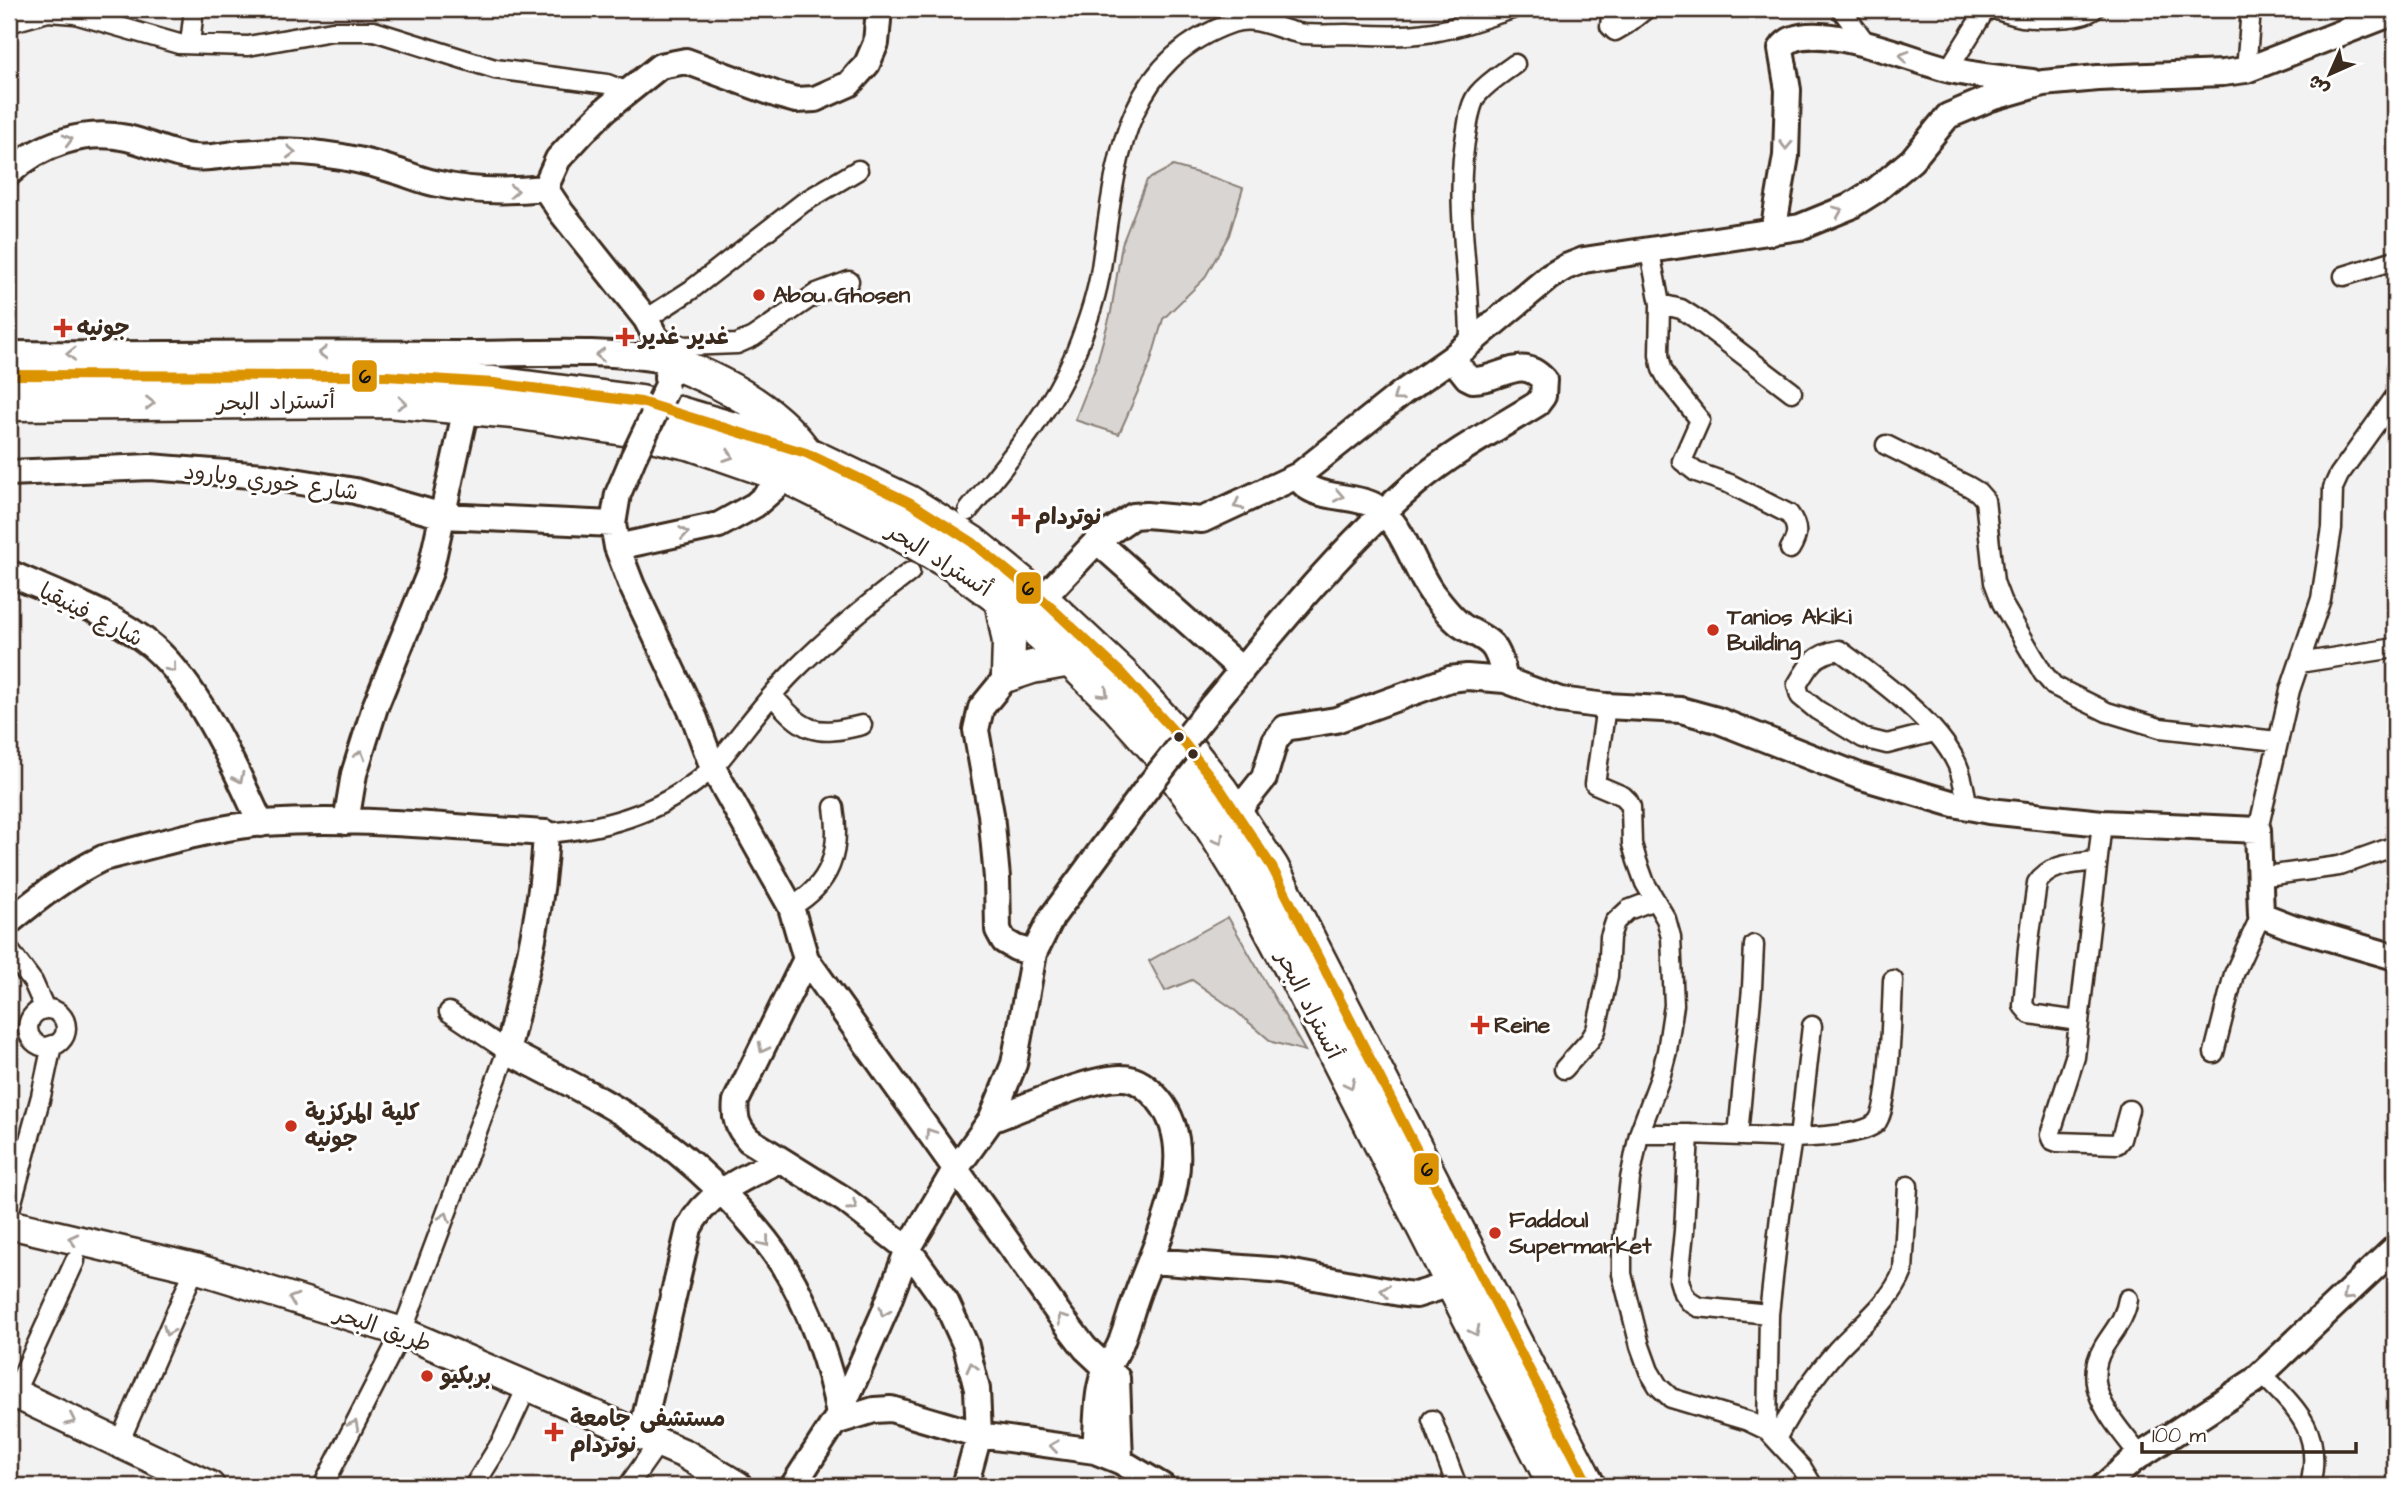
<svg xmlns="http://www.w3.org/2000/svg" width="2404" height="1495" font-family="'Architects Daughter','Playpen Sans Arabic',sans-serif">
<rect width="100%" height="100%" fill="#f3f2f2"/>
<filter id="ink" filterUnits="userSpaceOnUse"><feTurbulence type="fractalNoise" baseFrequency=".0143" numOctaves="2"/><feDisplacementMap in="SourceGraphic" scale="14" xChannelSelector="R" yChannelSelector="G"/><feConvolveMatrix kernelMatrix="1 2 1 2 8 2 1 2 1" color-interpolation-filters="sRGB"/></filter>
<g filter="url(#ink)">
<path fill="#d8d5d2" stroke="#8a8078" stroke-width="2" d="M 1173,166 L 1215,178 L 1243,188 L 1229,235 L 1204,279 L 1163,319 L 1150,364 L 1119,434 L 1075,420 L 1095,369 L 1111,312 L 1122,244 L 1147,180 Z
M 1228,917 L 1305,1051 L 1272,1042 L 1232,1008 L 1192,980 L 1165,991 L 1149,961 Z"/>
<g fill="none" stroke-linecap="round" stroke-linejoin="round">
<g stroke="#3b2a1e" stroke-width="23">
<path id="street" d="M 1612,9 L 1610,26 L 1615,31 L 1627,24 L 1646,9
M 1841,9 L 1866,43
M 1994,9 C 2003,12 2013,15 2022,17 C 2037,19 2085,20 2094,9
M 9,23 L 48,12 L 75,14 L 179,44 L 248,46 L 332,31 L 374,31 L 495,69 L 607,84 L 628,92
M 190,44 L 194,9
M 1948,70 L 1986,9
M 2246,70 L 2251,9
M 1650,252 L 1660,304 L 1659,355 L 1662,369 L 1668,380 L 1700,420 L 1682,461 L 1696,472 L 1730,484 L 1789,514 C 1799,527 1798,536 1790,549
M 2344,276 L 2395,260
M 1660,304 L 1681,309 L 1695,318 L 1792,392
M 646,319 L 691,290 L 804,202 L 858,170
M 657,338 L 685,346 L 737,344 L 753,337 L 817,293 L 849,281
M 1470,342 C 1470,269 1453,203 1467,129 C 1469,118 1470,104 1478,94 C 1488,82 1503,73 1515,64
M 1886,445 L 1968,486 L 1978,492 L 1985,500 L 1994,582 L 2002,603 L 2043,673 L 2054,686 L 2107,712 L 2160,728 L 2277,741
M 968,511 C 1008,461 1050,413 1075,354 C 1086,327 1097,296 1101,268 C 1116,168 1120,62 1232,23 C 1257,14 1279,31 1304,34 C 1318,35 1332,34 1346,34 C 1373,35 1399,37 1426,33 C 1455,29 1484,18 1512,9
M 2299,663 L 2395,648
M 772,695 C 804,732 814,737 862,725
M 1606,706 L 1595,784 L 1623,796 L 1628,801 L 1631,807 L 1632,844 L 1637,861 L 1645,883 L 1666,919 L 1671,937 L 1674,1005 L 1667,1051 L 1660,1078 L 1639,1134 L 1630,1179 L 1622,1251 L 1622,1274 L 1640,1346 L 1649,1371 L 1658,1386 L 1671,1398 L 1748,1421 L 1767,1430 L 1802,1468 L 1813,1486
M 1934,732 L 1887,744 L 1863,738 L 1817,710 L 1800,696 L 1797,685 C 1809,664 1815,654 1839,650 C 1877,678 1937,721 1957,764 C 1963,777 1965,793 1968,807
M 2102,823 L 2075,1057 L 2050,1135 L 2052,1140 L 2057,1142 L 2117,1144 L 2121,1139 L 2129,1110
M 2258,830 L 2290,690 L 2321,599 L 2332,528 L 2333,488 L 2339,475 L 2395,397
M 546,833 C 606,829 666,811 711,769 C 720,761 727,750 735,741 C 754,717 772,693 793,672 C 830,635 869,603 910,572
M 2259,877 L 2339,866 L 2395,846
M 791,907 C 831,884 841,852 834,807
M 9,950 L 33,982 L 45,1009
M28 1028a19 19 0 1 1 38 0a19 19 0 1 1-38 0Z
M 2078,1021 L 2030,1014 L 2023,1006 L 2028,948 L 2037,883 C 2050,863 2075,864 2096,861
M 2214,1053 L 2234,974 L 2261,915
M 1564,1069 L 1590,1040 L 1596,1030 L 1608,976 L 1610,937 L 1615,922 L 1628,910 L 1654,900
M 1639,1134 L 1689,1134 L 1792,1138 L 1780,1216 L 1769,1314 L 1767,1430
M 1689,1134 L 1684,1231 L 1679,1280 L 1683,1293 L 1690,1302 L 1698,1307 L 1769,1314
M 1738,1135 L 1752,988 L 1754,945
M 1792,1138 C 1811,1137 1862,1136 1876,1123 C 1890,1110 1892,1004 1893,980
M 1799,1138 L 1812,1026
M 9,1213 L 41,1096 L 52,1045
M 2128,1299 C 2125,1320 2113,1331 2103,1348 C 2079,1389 2117,1425 2140,1456
M 2262,1374 C 2298,1410 2323,1432 2310,1486
M 14,1394 L 75,1261
M 1432,1420 L 1457,1486
M 1776,1439 C 1793,1407 1812,1378 1837,1350 C 1860,1325 1891,1303 1903,1271 L 1908,1186
M 119,1443 L 195,1268
M 323,1486 L 402,1332 L 507,1051 L 449,1012
M 474,1486 L 502,1441 L 528,1385
M 628,1486 L 659,1442"/>
</g>
<g stroke="#3b2a1e" stroke-width="30">
<path id="secondary" d="M 9,173 C 40,144 85,129 127,138 C 150,143 169,155 193,157 C 209,159 225,155 241,153 C 267,151 294,150 321,154 C 346,157 370,162 393,170 C 407,174 420,180 434,183 C 471,192 507,192 545,188
M 1773,232 L 1786,156 L 1788,90 L 1781,49 C 1802,12 1918,63 1951,70 C 1978,76 2005,79 2032,82
M 9,354 C 161,355 314,352 466,354 C 532,354 602,348 668,361
M 667,378 L 668,361 L 646,319 L 561,212 L 545,188 L 558,159 L 582,133 L 605,110 L 660,66 L 686,61 L 778,95 L 796,100 L 815,99 L 849,84 L 867,64 L 876,43 L 879,9
M 634,456 L 618,494 L 613,524 L 617,547 L 632,586 L 695,719 L 713,768 L 791,907 L 806,959 L 1059,1314 L 1085,1348 L 1117,1378 L 1120,1461
M 9,473 L 150,467 L 264,476 L 355,491 L 443,516 L 613,524
M 1299,475 C 1304,500 1353,494 1373,505 C 1404,523 1412,566 1432,593 C 1440,603 1450,617 1461,625 C 1470,632 1484,636 1492,645 C 1500,654 1502,668 1505,680
M 1097,541 L 1242,670
M 617,547 L 719,525 L 755,505 L 787,477
M 9,573 C 57,595 111,612 152,646 C 199,686 235,768 261,824
M 1042,599 L 1097,541 L 1133,516 L 1146,515 L 1202,520 L 1299,475 L 1402,393 L 1452,358 L 1549,277 L 1566,267 L 1584,260 L 1800,227 L 1849,207 L 1876,190 L 1912,160 L 1948,116 L 1991,98 L 2043,83 L 2098,78 L 2223,73 L 2246,70 L 2395,12
M 1008,675 L 981,708 L 976,730 L 991,814 L 997,878 L 998,930 L 1004,941 L 1016,948 L 1034,953
M 1211,707 C 1275,630 1340,548 1416,483 C 1453,452 1496,429 1537,404 L 1543,396 L 1544,380 C 1521,354 1501,380 1473,380 L 1467,377 L 1452,358
M 1236,813 L 1264,778 L 1275,741 L 1285,728 L 1336,720 L 1450,679 L 1467,677 L 1505,680 L 1560,700 L 1606,706 L 1681,710 L 1717,720 L 1859,776 L 1954,804 L 1989,811 L 2102,823 L 2258,830 L 2261,915 L 2292,927 L 2395,957
M 346,822 L 354,774 L 375,707 L 430,572 L 466,408
M 9,922 C 38,898 69,874 103,858 C 156,845 210,828 264,823 C 356,816 454,828 546,833 C 543,908 525,978 507,1051 C 551,1074 597,1096 638,1123 C 689,1157 750,1214 783,1265 C 809,1306 831,1367 839,1415
M 806,959 L 736,1101 C 734,1118 737,1127 749,1140 L 845,1200 L 908,1249 L 946,1302 L 966,1346 L 977,1389 L 979,1435 L 965,1486
M 991,1120 C 1024,1108 1090,1077 1122,1078 C 1137,1078 1148,1088 1158,1099 C 1201,1150 1162,1230 1141,1284 C 1133,1304 1128,1325 1120,1345 C 1115,1356 1107,1366 1103,1377 C 1096,1395 1097,1431 1095,1451
M 1151,1261 L 1283,1271 L 1405,1294 L 1416,1295 L 1451,1284
M 835,1422 L 874,1410 L 891,1409 L 979,1435 L 1095,1451 L 1120,1461 L 1162,1486
M 641,1435 L 689,1228 C 707,1192 745,1178 779,1160
M 793,1486 L 839,1415 L 884,1313 L 908,1249 L 955,1170 L 991,1120 L 1014,1064 L 1034,953 L 1052,917 L 1147,788
M 2104,1486 L 2132,1461 L 2254,1381 L 2395,1248"/>
</g>
<g stroke="#3b2a1e" stroke-width="33">
<path id="primary" d="M 9,1224 L 195,1268 L 402,1332 L 685,1454 L 738,1486
M 9,1391 L 210,1486"/>
</g>
<g stroke="#3b2a1e" stroke-width="37">
<path id="highway" d="M 668,361 C 717,379 771,406 803,449
M 9,375 L 386,376 L 494,383 L 641,402 L 731,428 L 806,453 L 909,502 L 972,542 L 1042,599 L 1122,674 L 1181,739 L 1221,790 L 1272,867 L 1589,1486
M 9,404 L 387,401 L 514,412 L 624,429 L 692,444 L 787,477 L 890,528 L 953,565 L 1001,600 L 1070,660 L 1112,701 L 1156,750 L 1208,822 L 1244,880 L 1296,978 L 1555,1486
M 1001,600 L 1009,642 L 1008,675 L 1032,667 L 1070,660"/>
</g>
<use href="#street" stroke="#fff" stroke-width="18"/>
<use href="#secondary" stroke="#fff" stroke-width="24"/>
<use href="#primary" stroke="#fff" stroke-width="28"/>
<use href="#highway" stroke="#fff" stroke-width="32"/>
<g stroke="#3b2a1e" stroke-width="30" stroke-linecap="butt">
<path id="secondary-bridge" d="M 634,456 L 666,389
M 1147,788 L 1211,707"/>
</g>
<use href="#secondary-bridge" stroke="#fff" stroke-width="24"/>
<g stroke="#fff" stroke-width="16">
<path id="bus-1" d="M 9,375 L 386,376 L 494,383 L 641,402 L 806,453 L 909,502 L 972,542 L 1042,599 L 1122,674 L 1181,739 L 1221,790 L 1272,867 L 1589,1486"/>
</g>
<use href="#bus-1" stroke="#db9304" stroke-width="10"/>
</g>
<defs><path id="oneway-chevron" d="M-2-3.5L2.5 0L-2 3.5" fill="none" stroke-width="1.6" stroke-linecap="round" stroke-linejoin="round" transform="scale(1.75)"/></defs>
<g stroke="#a79f9a">
<use href="#oneway-chevron" transform="translate(1904 56) rotate(-162)"/>
<use href="#oneway-chevron" transform="translate(68 140) rotate(-15)"/>
<use href="#oneway-chevron" transform="translate(1786 145) rotate(92)"/>
<use href="#oneway-chevron" transform="translate(291 152) rotate(2)"/>
<use href="#oneway-chevron" transform="translate(514 191) rotate(-3)"/>
<use href="#oneway-chevron" transform="translate(1838 211) rotate(-23)"/>
<use href="#oneway-chevron" transform="translate(323 353) rotate(179)"/>
<use href="#oneway-chevron" transform="translate(71 354) rotate(-180)"/>
<use href="#oneway-chevron" transform="translate(600 355) rotate(-178)"/>
<use href="#oneway-chevron" transform="translate(1397 397) rotate(143)"/>
<use href="#oneway-chevron" transform="translate(150 403)"/>
<use href="#oneway-chevron" transform="translate(402 403) rotate(5)"/>
<use href="#oneway-chevron" transform="translate(729 456) rotate(19)"/>
<use href="#oneway-chevron" transform="translate(1339 496) rotate(11)"/>
<use href="#oneway-chevron" transform="translate(1238 505) rotate(153)"/>
<use href="#oneway-chevron" transform="translate(684 533) rotate(-8)"/>
<use href="#oneway-chevron" transform="translate(172 668) rotate(51)"/>
<use href="#oneway-chevron" transform="translate(1104 693) rotate(44)"/>
<use href="#oneway-chevron" transform="translate(360 755) rotate(-73)"/>
<use href="#oneway-chevron" transform="translate(239 778) rotate(64)"/>
<use href="#oneway-chevron" transform="translate(1219 840) rotate(59)"/>
<use href="#oneway-chevron" transform="translate(763 1048) rotate(117)"/>
<use href="#oneway-chevron" transform="translate(1350 1084) rotate(63)"/>
<use href="#oneway-chevron" transform="translate(930 1133) rotate(-124)"/>
<use href="#oneway-chevron" transform="translate(853 1206) rotate(35)"/>
<use href="#oneway-chevron" transform="translate(445 1217) rotate(-70)"/>
<use href="#oneway-chevron" transform="translate(73 1239) rotate(-166)"/>
<use href="#oneway-chevron" transform="translate(765 1242) rotate(51)"/>
<use href="#oneway-chevron" transform="translate(1385 1291) rotate(-170)"/>
<use href="#oneway-chevron" transform="translate(2347 1296) rotate(137)"/>
<use href="#oneway-chevron" transform="translate(293 1299) rotate(-163)"/>
<use href="#oneway-chevron" transform="translate(884 1312) rotate(112)"/>
<use href="#oneway-chevron" transform="translate(1062 1318) rotate(-127)"/>
<use href="#oneway-chevron" transform="translate(168 1331) rotate(113)"/>
<use href="#oneway-chevron" transform="translate(1475 1331) rotate(63)"/>
<use href="#oneway-chevron" transform="translate(972 1367) rotate(-104)"/>
<use href="#oneway-chevron" transform="translate(71 1420) rotate(25)"/>
<use href="#oneway-chevron" transform="translate(354 1425) rotate(-63)"/>
<use href="#oneway-chevron" transform="translate(1054 1446) rotate(-172)"/>
</g>
</g>
<g fill="#c8321e" stroke="#fff" stroke-width="2.5">
<circle cx="759" cy="295" r="7"/>
<path d="M59.5 317.5h7v7h7v7h-7v7h-7v-7h-7v-7h7z"/>
<path d="M621.5 326.5h7v7h7v7h-7v7h-7v-7h-7v-7h7z"/>
<path d="M1017.5 506.5h7v7h7v7h-7v7h-7v-7h-7v-7h7z"/>
<circle cx="1713" cy="630" r="7"/>
<path d="M1476.5 1014.5h7v7h7v7h-7v7h-7v-7h-7v-7h7z"/>
<circle cx="291" cy="1126" r="7"/>
<circle cx="1495" cy="1233" r="7"/>
<circle cx="427" cy="1376" r="7"/>
<path d="M550.5 1421.5h7v7h7v7h-7v7h-7v-7h-7v-7h7z"/>
</g>
<g fill="#3b2a1e" stroke="#fff" stroke-width="2.5">
<circle cx="1179" cy="737" r="6"/>
<circle cx="1193" cy="754" r="6"/>
</g>
<g text-anchor="middle" dominant-baseline="central" stroke-width="6" stroke-linejoin="round" paint-order="stroke">
<g font-size="23" font-weight="bold" fill="#3b2a1e" stroke="#fff" text-anchor="start">
<text x="773" y="295">Abou Ghosen</text>
<text x="77" y="328">جونيه</text>
<text x="639" y="337">غدير غدير</text>
<text x="1035" y="517">نوتردام</text>
<text x="1727" y="617">Tanios Akiki<tspan x="1727" dy="26">Building</tspan></text>
<text x="1494" y="1025">Reine</text>
<text x="305" y="1113">كلية المركزية<tspan x="305" dy="26">جونيه</tspan></text>
<text x="1509" y="1220">Faddoul<tspan x="1509" dy="26">Supermarket</tspan></text>
<text x="441" y="1376">بربكيو</text>
<text x="570" y="1419">مستشفى جامعة<tspan x="570" dy="26">نوتردام</tspan></text>
</g>
<g font-size="23" fill="#3b2a1e" stroke="#fff">
<text transform="translate(276 402) rotate(-1)">أتستراد البحر</text>
<text transform="translate(271 482) rotate(7)">شارع خوري وبارود</text>
<text transform="translate(939 560) rotate(32)">أتستراد البحر</text>
<text transform="translate(91 615) rotate(27)">شارع فينيقيا</text>
<text transform="translate(1309 1005) rotate(63)">أتستراد البحر</text>
<text transform="translate(383 1329) rotate(19)">طريق البحر</text>
</g>
</g>
<g stroke="#fff" stroke-width="2.5">
<rect x="351" y="359" width="27" height="34" rx="7" fill="#db9304"/>
<rect x="1015" y="571" width="27" height="34" rx="7" fill="#db9304"/>
<rect x="1413" y="1152" width="27" height="34" rx="7" fill="#db9304"/>
</g>
<g font-size="19" text-anchor="middle" font-weight="bold" fill="#111">
<text x="365" y="383">6</text>
<text x="1028" y="595">6</text>
<text x="1427" y="1176">6</text>
</g>
<rect width="2404" height="1495" fill="none" stroke="#fff" stroke-width="35"/>
<rect x="18" y="18" width="2369" height="1460" fill="none" stroke="#3b2a1e" stroke-width="2.5" filter="url(#ink)"/>
<g transform="translate(2330 74) rotate(225)" stroke="#ffffff" stroke-width="5" paint-order="stroke">
<path d="M0-5L12 26L0 18L-12 26Z" fill="#3b2a1e"/>
<text y="-10" font-size="19" font-weight="bold" text-anchor="middle" fill="#3b2a1e">ش</text>
</g>
<path d="M2142 1442v10h214v-10" fill="none" stroke="#3b2a1e" stroke-width="3.5"/>
<text x="2152" y="1442" font-size="21" fill="#3b2a1e" stroke="#ffffff" stroke-width="5" paint-order="stroke">100 m</text>
</svg>
